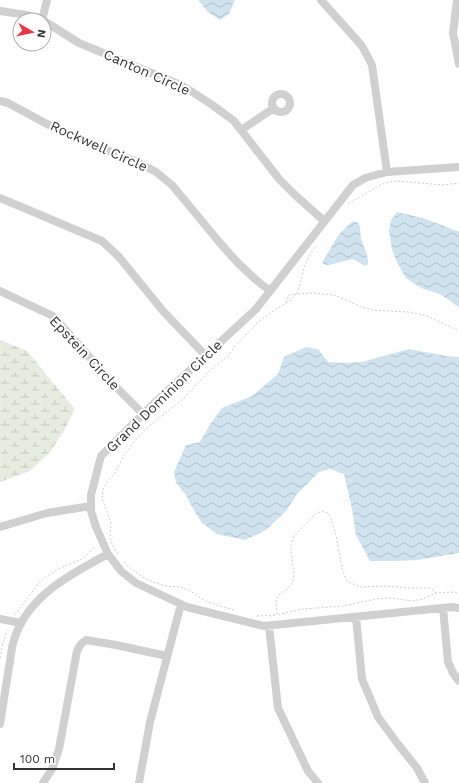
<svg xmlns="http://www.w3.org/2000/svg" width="459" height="783" font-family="'Work Sans',sans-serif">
<defs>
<pattern id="wetland-marsh" width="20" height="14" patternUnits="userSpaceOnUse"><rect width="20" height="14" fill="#e6ecdf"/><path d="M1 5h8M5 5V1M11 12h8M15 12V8" fill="none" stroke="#c6cbc0"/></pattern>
<pattern id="water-waves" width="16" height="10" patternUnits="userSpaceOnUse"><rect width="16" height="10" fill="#cfe2ee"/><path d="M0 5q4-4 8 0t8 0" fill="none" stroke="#b2c2cd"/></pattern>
</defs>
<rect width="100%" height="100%" fill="#fff"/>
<path fill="url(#wetland-marsh)" d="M 0,340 L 27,351 L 75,409 L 64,431 L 50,452 L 30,471 L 0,482 Z"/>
<path fill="url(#water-waves)" d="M 198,0 L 235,0 L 229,14 L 220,20 L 208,12 Z
M 397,212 L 423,218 L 457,231 L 459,231 L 459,307 L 440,294 L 421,288 L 406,278 L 398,264 L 392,250 L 389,230 L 391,220 Z
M 353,221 C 356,222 358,222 359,225 C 361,228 360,234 361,238 C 363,246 369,256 368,264 L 365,266 L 353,259 L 329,265 L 326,265 L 322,263 L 336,239 L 341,232 Z
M 306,347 L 318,349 L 328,362 L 341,363 L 362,362 L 409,349 L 446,356 L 459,357 L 459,553 L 418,560 L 396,561 L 370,561 L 356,535 L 352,509 L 344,474 L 330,469 L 319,472 L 298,493 L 286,511 L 266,530 L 245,540 L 217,534 L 202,523 L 192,507 L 186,495 L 176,483 L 174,472 L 186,445 L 200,442 L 209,426 L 222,408 L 252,396 L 278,374 L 284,357 Z"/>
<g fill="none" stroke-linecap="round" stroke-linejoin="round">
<path stroke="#cdcdcd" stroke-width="1" stroke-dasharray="2 2" stroke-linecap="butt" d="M 348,204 L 382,184 L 389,182 L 398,181 L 443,185 L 459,183
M 286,303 L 289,295 L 296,294 C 301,285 302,274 305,265 C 308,258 312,251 316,245
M 118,554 L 115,550 L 110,539 L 111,523 L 102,498 L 103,489 L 107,482 L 115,473 L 124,455 L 140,435 L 148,427 L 183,399 L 209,371 L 228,356 L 235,346 L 257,323 L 276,309 L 291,300 L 296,294 L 312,293 L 334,295 L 362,307 L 373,310 L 408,312 L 419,314 L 427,316 L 459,331
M 124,562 C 136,574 150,583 167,586 C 172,587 178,586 183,588 C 191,590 197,596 204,600 C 213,605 225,607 234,610
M 436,593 L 431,588 L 411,588 L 385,586 L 361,587 L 353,584 L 346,580 L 342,568 L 336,535 L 331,519 L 328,513 L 322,511 L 315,514 L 294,536 L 291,544 L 291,553 L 294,573 L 293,582 L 286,590 L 279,595 L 276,600 L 277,615 L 303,609 L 343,606 L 376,599 L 389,598 L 412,601 L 423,599 L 436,593 L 451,592 L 459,593
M 15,615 L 38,584 L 47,576 L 60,568 L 82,559 L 87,555 L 95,546
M 257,616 L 277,615
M 0,658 L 3,642 L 7,630"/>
<path stroke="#d0d0d0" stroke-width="8" d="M 321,0 L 362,46 L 372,65 L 387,172
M 457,0 L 453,33 L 459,64
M 0,11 L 27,15 L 43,20
M 42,20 L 47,0
M 44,21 L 79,43 L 183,86 L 211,104 L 234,121 L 279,179 L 294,194 L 324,221
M272 103a9 9 0 1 1 18 0a9 9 0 1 1-18 0Z
M 0,101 L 8,103 L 47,124 L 94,145 L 135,161 L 156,172 L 172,185 L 220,243 L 237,262 L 255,279 L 270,291
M 241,130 L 274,108
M 459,167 L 387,172 L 365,178 L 353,185 L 256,309 L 149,408 L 101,456 L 91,495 L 91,511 L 96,527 L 108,554 L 121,571 L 136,583 L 187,607 L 264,626 L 452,607 L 459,608
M 0,198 L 102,241 L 119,257 L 163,311 L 206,356
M 0,291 L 53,316 L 118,389 L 143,414
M 0,527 L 47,513 L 91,506
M 443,608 L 448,662 L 453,673 L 459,681
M 356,617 L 362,679 L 378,717 L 397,743 L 417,768 L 425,783
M 0,619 L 21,623
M 269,626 L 278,708 L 308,771 L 318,783
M 0,724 C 3,705 6,686 9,667 C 11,658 11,648 14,640 C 27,596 71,574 108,554
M 43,783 L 52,769 L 59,749 L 77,651 L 81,644 L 86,640 L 116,645 L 167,656
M 139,783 L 150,722 L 181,604"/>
</g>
<g text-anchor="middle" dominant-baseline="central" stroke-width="4" stroke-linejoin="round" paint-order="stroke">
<g font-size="14" fill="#333" stroke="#fff">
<text transform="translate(147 72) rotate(24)">Canton Circle</text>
<text transform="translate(99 146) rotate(24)">Rockwell Circle</text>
<text transform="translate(85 353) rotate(47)">Epstein Circle</text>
<text transform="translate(164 396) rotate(-44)">Grand Dominion Circle</text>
</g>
</g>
<g transform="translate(32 32) rotate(99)"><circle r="19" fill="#ffffff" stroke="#adadad"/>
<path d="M0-3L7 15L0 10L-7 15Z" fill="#e63946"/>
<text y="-6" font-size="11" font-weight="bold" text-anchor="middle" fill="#333333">N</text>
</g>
<path d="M14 763v6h100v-6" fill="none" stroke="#333333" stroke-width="2"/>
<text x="20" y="763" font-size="12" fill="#333333" stroke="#ffffff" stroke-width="3" paint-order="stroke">100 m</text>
</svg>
